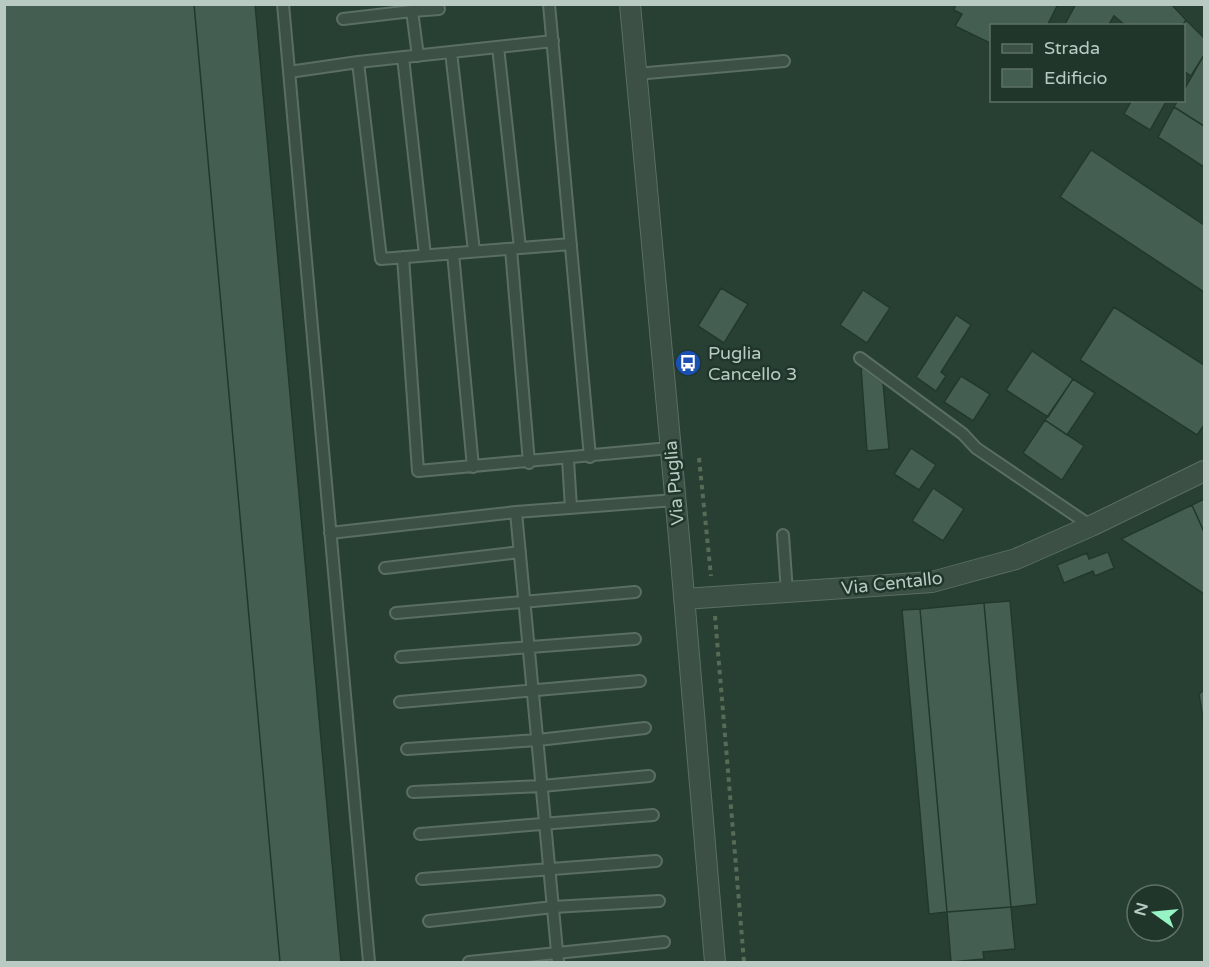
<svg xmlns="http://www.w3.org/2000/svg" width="1209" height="967" font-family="'Varela Round',sans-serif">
<rect width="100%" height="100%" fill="#284033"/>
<path fill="#445f51" stroke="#22382c" stroke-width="1.5" d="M 4,4 L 194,4 L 280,962 L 4,962 Z
M 194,4 L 255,4 L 341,962 L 280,962 Z
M 956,4 L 1058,4 L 1047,26 L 992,26 L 992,44 L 955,26 L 962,14 L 954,10 Z
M 1076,4 L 1171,4 L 1186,20 L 1182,26 L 1126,26 L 1114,16 L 1108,26 L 1064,26 Z
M 1186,20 L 1204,38 L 1204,55 L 1191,76 L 1184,71 L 1184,26 L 1182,26 Z
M 1204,55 L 1204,126 L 1174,107 L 1178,100 L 1184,100 L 1184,90 Z
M 1132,100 L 1167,100 L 1150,130 L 1124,114 Z
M 1174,107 L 1204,126 L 1204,167 L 1158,137 Z
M 1091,150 L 1204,225 L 1204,292 L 1060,197 Z
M 721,288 L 748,304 L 724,343 L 698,326 Z
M 863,290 L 890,308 L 867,343 L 840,325 Z
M 1114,307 L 1204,365 L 1204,425 L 1197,435 L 1080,360 Z
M 956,315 L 971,325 L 941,372 L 946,376 L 936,391 L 916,377 Z
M 1032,351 L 1073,379 L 1048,417 L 1006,390 Z
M 861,367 L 883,383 L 889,449 L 867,451 Z
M 961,376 L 990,394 L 973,421 L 944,402 Z
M 1073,379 L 1095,393 L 1067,435 L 1045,420 Z
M 1045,420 L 1084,446 L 1062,480 L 1023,453 Z
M 911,448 L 936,465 L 919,490 L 894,474 Z
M 933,488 L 964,509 L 943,541 L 912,521 Z
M 1204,499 L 1204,532 L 1192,505 Z
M 1192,505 L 1204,532 L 1204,594 L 1121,539 Z
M 1108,552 L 1114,568 L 1095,576 L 1093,571 L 1064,583 L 1057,565 L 1087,553 L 1089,559 Z
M 1010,601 L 1037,904 L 1011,907 L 984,603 Z
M 984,603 L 1011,907 L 947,912 L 920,609 Z
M 920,609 L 947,912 L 929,914 L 902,610 Z
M 1204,690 L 1204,724 L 1199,694 Z
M 1011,907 L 1015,949 L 983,952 L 984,959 L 951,962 L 947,912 Z"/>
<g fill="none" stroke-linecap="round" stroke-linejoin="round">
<g stroke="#5a6e63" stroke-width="14">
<path id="service" d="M 283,4 L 369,962
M 549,4 L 590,457
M 412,11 L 439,9
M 343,19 L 412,11 L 418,56
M 498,47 L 520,248
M 451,52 L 474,251
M 403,57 L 425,255
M 358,62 L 381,259 L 571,244
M 289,72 L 358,62 L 553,41
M 636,74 L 784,61
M 511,249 L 529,463
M 453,253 L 473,467
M 403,257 L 418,471 L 670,448
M 860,358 L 963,434 L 976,448 L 1091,526
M 568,459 L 571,508
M 516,512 L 558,962
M 330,533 L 516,512 L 675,500
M 783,535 L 787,592
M 385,568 L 520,552
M 396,613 L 635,592
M 401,657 L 635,639
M 400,702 L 640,681
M 407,749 L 538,740 L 645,728
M 413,792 L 542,786 L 649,776
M 420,834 L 653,815
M 422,879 L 656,861
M 429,921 L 553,907 L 659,901
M 469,962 L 664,942"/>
</g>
<g stroke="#5a6e63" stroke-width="22">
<path id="minor" d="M 630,4 L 680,549 L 715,962
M 684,599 L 932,582 L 1016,559 L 1091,526 L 1204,471"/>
</g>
<path stroke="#576b57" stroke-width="4" stroke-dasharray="4.5 4.5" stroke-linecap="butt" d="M 699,458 L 711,576
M 715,616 L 744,962"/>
<use href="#service" stroke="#3c5045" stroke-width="10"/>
<use href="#minor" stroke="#3c5045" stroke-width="20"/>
</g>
<defs>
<g id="bus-disc" transform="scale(1.35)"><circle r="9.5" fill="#1a4fb4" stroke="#20362a"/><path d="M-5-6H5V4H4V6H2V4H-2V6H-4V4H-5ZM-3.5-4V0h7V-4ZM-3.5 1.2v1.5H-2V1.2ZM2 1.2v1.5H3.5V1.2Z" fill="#fff"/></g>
</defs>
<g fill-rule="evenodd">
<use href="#bus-disc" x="688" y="363"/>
</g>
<g text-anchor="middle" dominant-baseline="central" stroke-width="5" stroke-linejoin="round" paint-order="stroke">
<g font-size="18" fill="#b9cac2" stroke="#20362a" text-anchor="start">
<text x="708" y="353">Puglia<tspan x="708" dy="21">Cancello 3</tspan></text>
</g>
<g font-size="18" fill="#b9cac2" stroke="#20362a">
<text transform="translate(674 483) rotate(-95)">Via Puglia</text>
<text transform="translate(892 583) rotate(-6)">Via Centallo</text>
</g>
</g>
<rect width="1209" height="967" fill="none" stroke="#b9cac2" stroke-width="12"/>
<rect x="990" y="24" width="195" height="78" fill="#20362a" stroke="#5d7167" stroke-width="1.5"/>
<rect x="1002" y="44" width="30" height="9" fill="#3c5045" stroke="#5d7167" stroke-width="1.5"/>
<text x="1044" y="54" font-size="18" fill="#b9cac2">Strada</text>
<rect x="1002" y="69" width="30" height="18" fill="#445f51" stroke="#5d7167" stroke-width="1.5"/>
<text x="1044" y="84" font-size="18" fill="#b9cac2">Edificio</text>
<g transform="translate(1155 913) rotate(285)"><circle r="28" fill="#20362a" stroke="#5d7167" stroke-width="1.5"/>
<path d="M0-4.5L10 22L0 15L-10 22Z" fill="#95f3c4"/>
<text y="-9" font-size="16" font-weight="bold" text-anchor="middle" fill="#b9cac2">N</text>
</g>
</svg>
